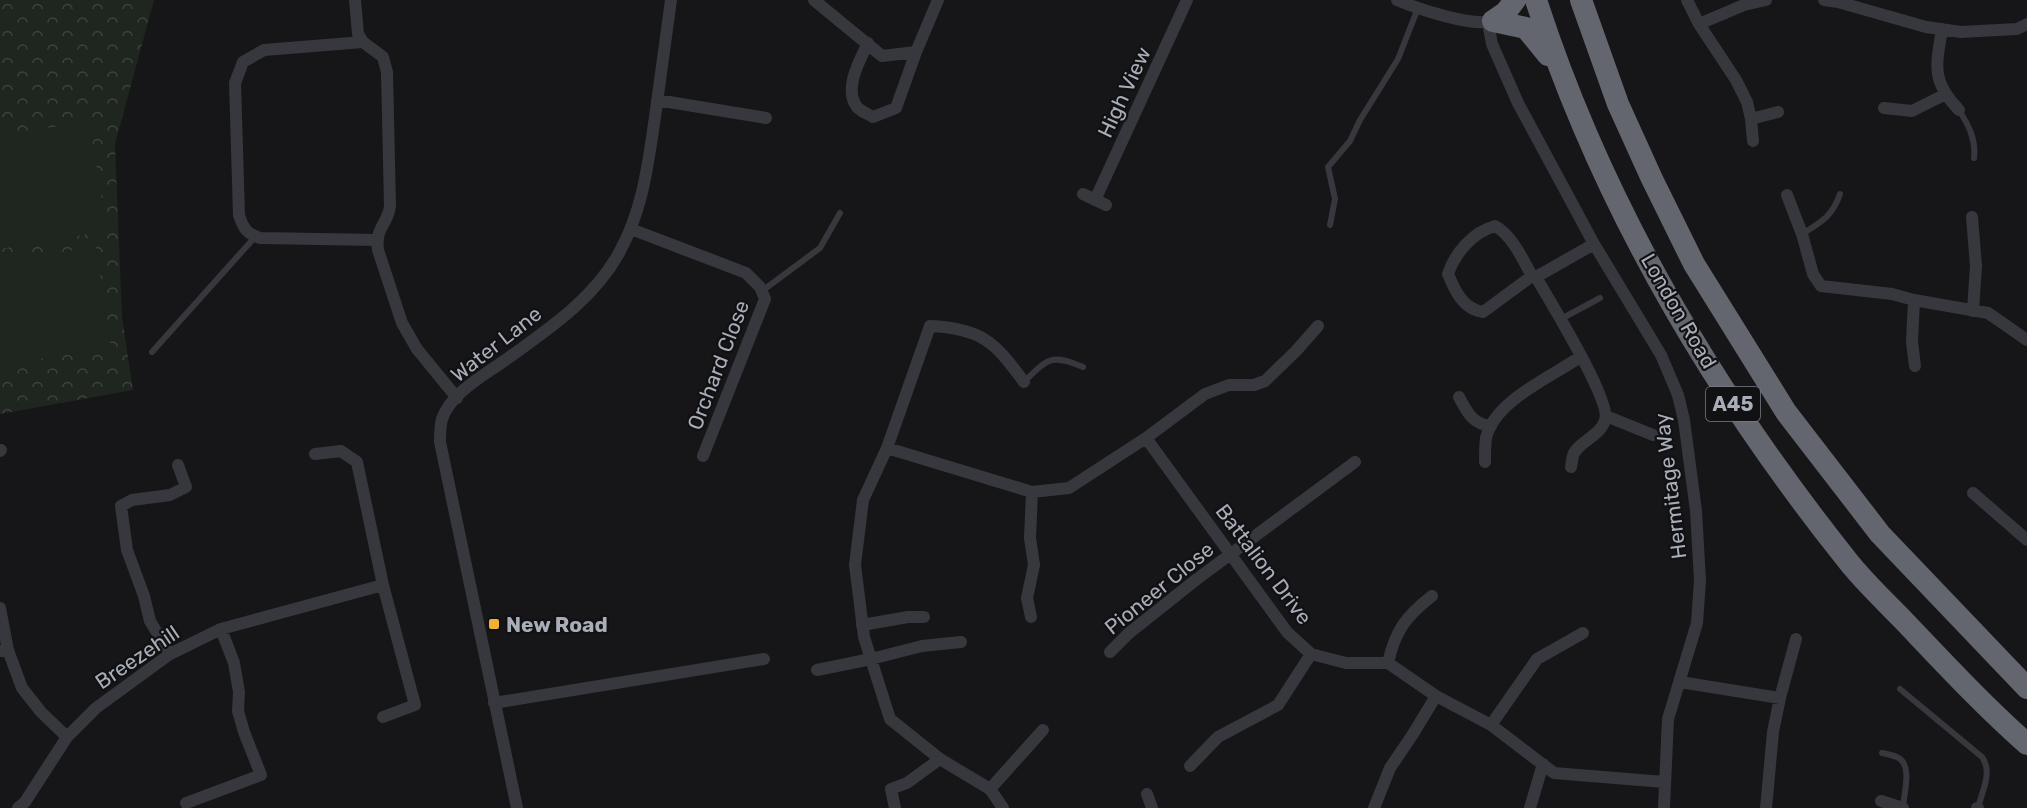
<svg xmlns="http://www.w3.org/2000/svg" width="2027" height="808" font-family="Rubik,sans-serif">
<defs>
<pattern id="park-crowns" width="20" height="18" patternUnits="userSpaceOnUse" patternTransform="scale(1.5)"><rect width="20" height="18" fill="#1e261f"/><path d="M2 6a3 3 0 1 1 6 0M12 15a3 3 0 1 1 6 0" fill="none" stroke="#3c433d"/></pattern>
</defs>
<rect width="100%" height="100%" fill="#161618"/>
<path fill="url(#park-crowns)" d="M 0,0 L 154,0 L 115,144 L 122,317 L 133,390 L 0,414 Z"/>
<path fill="#1e261f" d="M 89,121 L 107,231 L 0,249 L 0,136 Z
M 96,246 L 111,348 L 0,365 L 0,263 Z"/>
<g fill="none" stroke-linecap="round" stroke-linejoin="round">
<path stroke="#37383d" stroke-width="6" d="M 1959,110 C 1969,126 1976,139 1974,158
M 1330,225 L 1335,199 L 1328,167 L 1350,141 L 1360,120 L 1398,59 L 1418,8
M 1802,234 C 1821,222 1832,217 1840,194
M 762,291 L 820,248 L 840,213
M 1561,319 L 1600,298
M 152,352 L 255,237
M 1024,382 C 1047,359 1051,353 1083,367
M 1900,689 L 1982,757 C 1993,772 1982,791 1978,808
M 1882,753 C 1887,754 1892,755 1897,757 C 1913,764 1904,793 1903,807"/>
<path stroke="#37383d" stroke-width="12" d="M 355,0 L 358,34 L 363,42 L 383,57 L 387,72 L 390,206 C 388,224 375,227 378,250 L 402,323 L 417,349 L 457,398
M 814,0 L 882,56 L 916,52
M 1397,0 C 1418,9 1472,27 1493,21
M 1687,0 L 1699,24 L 1736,80 L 1747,102 L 1751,119 L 1753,141
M 1824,0 L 1838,2 L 1926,27 L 1961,32 L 2017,29 L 2027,24
M 1488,23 L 1492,44 L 1518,103 L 1594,244 L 1661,355 L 1678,395 L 1684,420 L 1696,511 L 1700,580 L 1697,623 L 1668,719 L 1664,808
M 1699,24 L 1744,5 L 1766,0
M 1942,29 C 1936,66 1931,81 1959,110
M 363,42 L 264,50 L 243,62 L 235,83 L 239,215 C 243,228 247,234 260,238 L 377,240
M 868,43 C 860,60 843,89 857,107 C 860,111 868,114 873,117 L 896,108 L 916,52 L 938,0
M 657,100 L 766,118
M 1884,108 L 1912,111 L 1944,95
M 1751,119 L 1778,112
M 1083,194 L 1106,205
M 1787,195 L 1802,234 L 1813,274 L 1821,286 L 1892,294 L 1914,300 L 1988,313 L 2027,340
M 1095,200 L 1187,0
M 1972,217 L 1976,266 L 1973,311
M 631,229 L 746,273 L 760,287 L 765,299 L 703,456
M 1532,276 L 1483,312 C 1463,309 1455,291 1448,274 C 1455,253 1473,232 1495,226 C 1512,235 1523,260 1532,276 L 1536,277 C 1549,300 1612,401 1605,420 C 1601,435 1582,440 1574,453 C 1572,457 1572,463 1571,467
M 1536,277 L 1594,244
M 1914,300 L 1912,342 L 1915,366
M 1459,397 C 1467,412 1472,424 1491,426
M 1606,416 L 1653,435
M 1146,438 L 1205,394 L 1229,385 L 1254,385 L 1265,381 L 1296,351 L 1318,326
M 887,448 L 930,326 C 981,328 995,342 1024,382
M 0,451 L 1,450
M 1485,462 C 1485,454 1485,446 1486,438 C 1494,401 1551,377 1580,357
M 1973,493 L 2027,540
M 0,608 L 8,650 L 1,651
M 1031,617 L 1027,598 L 1034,565 L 1030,538 L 1032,492
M 862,625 L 908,617 L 924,617
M 8,650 L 22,688 L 41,712 L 67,737
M 1110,652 L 1129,633 L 1197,579 L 1355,462
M 170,654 L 150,621 L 144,596 L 127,550 L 121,506 L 132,500 L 170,495 L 186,487 L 178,465
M 1388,663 C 1395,631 1406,616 1432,596
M 817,670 L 871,659 L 922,646 L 961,642
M 1680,682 L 1780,698 L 1796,639
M 494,703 L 764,659
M 383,717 L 415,705 L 383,585
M 1491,725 L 1537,659 L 1583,633
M 1190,766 L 1218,737 L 1278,705 L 1311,654
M 990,789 L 1043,730
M 1147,794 L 1152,808
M 1881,801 L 1903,808
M 186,803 L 261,775 L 244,732 L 238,711 L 239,692 L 234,663 L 221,629
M 18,808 L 25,802 L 67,737 L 96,708 L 170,654 L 221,629 L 383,585 L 357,462 L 341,451 L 315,454
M 517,808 L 440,442 C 440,435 440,426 442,419 C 451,393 483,376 504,361 C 547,330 593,300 619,253 C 643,210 648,164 655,117 C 660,78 666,39 671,0
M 895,808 L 891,789 L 907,783 L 940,759
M 1003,808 L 990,789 L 940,759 L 890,719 L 864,637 L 855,565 L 863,500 L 887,448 L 1032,492 L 1069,488 L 1146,438 L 1287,632 L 1311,654 L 1346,663 L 1388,663 L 1436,696 L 1491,725 L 1554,773 L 1664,782
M 1374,808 L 1390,768 L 1413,734 L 1436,696
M 1530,808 L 1543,764
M 1766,808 L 1773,732 L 1780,698
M 1977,808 L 1978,808"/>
<path stroke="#63666e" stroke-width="22" d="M 1536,0 C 1602,204 1713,392 1847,560 C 1864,582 1886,602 1905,622 C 1945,664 1984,706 2027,744
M 1581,0 L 1618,104 L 1652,179 L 1694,264 L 1786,412 L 1880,534 L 2027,688
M 1493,21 L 1526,28 L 1548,55
M 1493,21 L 1506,12 L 1515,0"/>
</g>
<rect fill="#f2b134" stroke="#111113" stroke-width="2" x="488" y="618" width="12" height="12" rx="3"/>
<g text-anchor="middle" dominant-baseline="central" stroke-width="4.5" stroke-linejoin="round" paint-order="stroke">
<rect fill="#111113" stroke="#7b7e86" stroke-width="1.5" x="1706" y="387" width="54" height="34" rx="4.5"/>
<g font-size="20" font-weight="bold" fill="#a8adb8">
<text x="1733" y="404">A45</text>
</g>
<g font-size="21" fill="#a8adb8" stroke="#111113">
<text transform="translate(1124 92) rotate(-65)">High View</text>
<text transform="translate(1679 311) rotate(60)">London Road</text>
<text transform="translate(496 344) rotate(-38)">Water Lane</text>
<text transform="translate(718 365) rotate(-69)">Orchard Close</text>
<text transform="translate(1670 486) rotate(-97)">Hermitage Way</text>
<text transform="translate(1264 564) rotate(53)">Battalion Drive</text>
<text transform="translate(1159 588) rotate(-39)">Pioneer Close</text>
<text transform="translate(137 657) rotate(-34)">Breezehill</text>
</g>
<g font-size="21" font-weight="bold" fill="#a8adb8" stroke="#111113" text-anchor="start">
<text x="506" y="624">New Road</text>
</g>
</g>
</svg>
